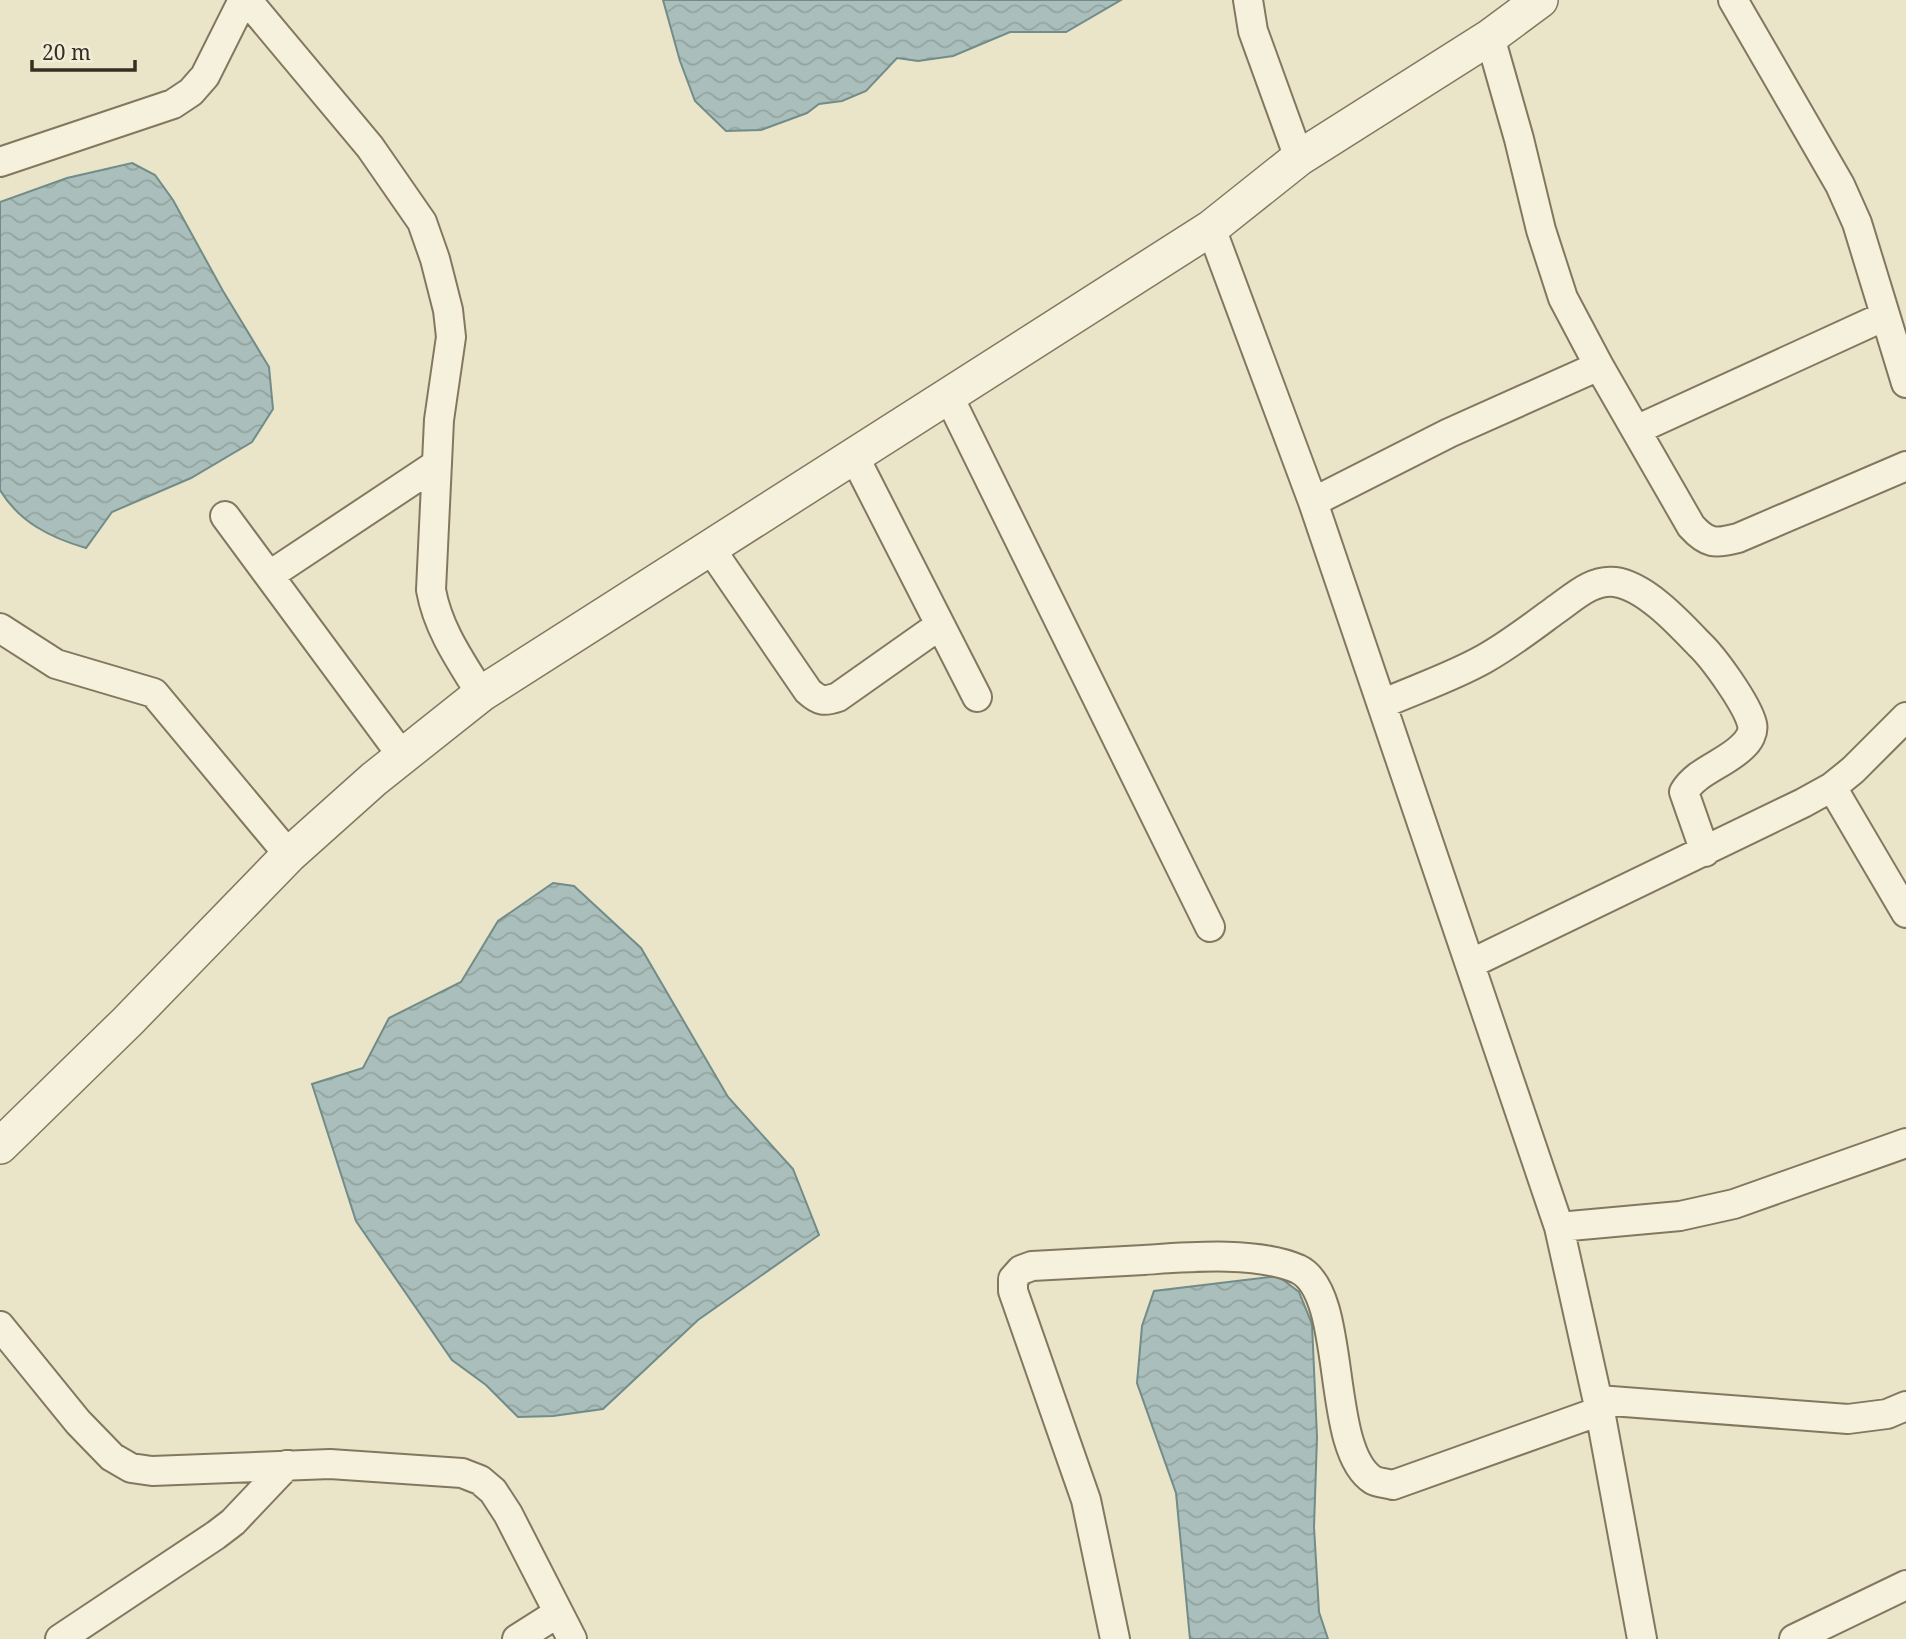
<svg xmlns="http://www.w3.org/2000/svg" width="1906" height="1639" font-family="'Noto Serif',serif">
<defs>
<pattern id="water-waves" width="16" height="10" patternUnits="userSpaceOnUse" patternTransform="scale(1.75)"><rect width="16" height="10" fill="#aabfbb"/><path d="M0 5q4-4 8 0t8 0" fill="none" stroke="#93a4a0"/></pattern>
</defs>
<rect width="100%" height="100%" fill="#eae4c9"/>
<path fill="url(#water-waves)" stroke="#718c89" stroke-width="2" d="M 663,0 L 1121,0 L 1066,32 L 1010,32 L 953,56 L 918,61 L 897,58 L 866,91 L 842,101 L 819,104 L 807,113 L 761,130 L 726,131 L 695,101 L 680,61 Z
M 132,163 L 155,175 L 173,200 L 223,291 L 269,367 L 273,409 L 252,442 L 191,478 L 112,512 L 86,548 C 51,538 19,522 0,490 L 0,202 L 67,178 Z
M 553,883 L 574,886 L 641,948 L 728,1097 L 793,1169 L 819,1235 L 698,1320 L 603,1409 L 553,1416 L 518,1417 L 486,1385 L 452,1360 L 356,1221 L 312,1084 L 363,1068 L 389,1018 L 461,982 L 498,921 Z
M 1278,1276 L 1299,1292 L 1312,1324 L 1317,1437 L 1314,1527 L 1319,1612 L 1328,1639 L 1190,1639 L 1176,1493 L 1137,1383 L 1142,1326 L 1154,1291 Z"/>
<g fill="none" stroke-linecap="round" stroke-linejoin="round">
<g stroke="#847760" stroke-width="32">
<path id="minor" d="M 247,0 L 370,147 L 422,222 L 435,259 L 448,310 L 451,337 L 439,420 L 431,590 C 438,629 460,660 481,694
M 1248,0 L 1253,31 L 1299,158
M 1733,0 L 1840,185 L 1857,223 L 1906,383
M 1490,37 L 1519,139 L 1541,230 L 1563,298 L 1599,366 L 1691,526 C 1707,544 1715,544 1738,538 L 1906,466
M 0,162 L 173,104 L 191,92 L 205,76 L 243,0
M 1211,228 L 1313,502 L 1559,1227 L 1600,1411 L 1642,1639
M 948,395 L 1210,927
M 1636,430 L 1885,316
M 854,456 L 977,697
M 1313,502 L 1449,433 L 1599,366
M 225,516 L 403,757
M 710,548 L 808,691 C 819,701 824,702 838,697 L 940,625
M 270,575 L 437,464
M 0,628 L 56,664 L 154,693 L 289,855
M 1382,704 C 1416,689 1452,677 1484,659 C 1509,645 1531,628 1554,611 C 1572,599 1591,579 1615,582 C 1645,586 1679,623 1699,644 C 1714,658 1747,704 1752,724 C 1754,732 1749,741 1742,747 C 1725,764 1696,771 1684,792 L 1705,852
M 1832,787 L 1906,913
M 1470,964 L 1803,803 L 1832,787 L 1853,770 L 1906,717
M 1559,1227 L 1680,1216 L 1734,1204 L 1906,1143
M 0,1326 L 78,1422 L 112,1457 L 131,1468 L 152,1471 L 330,1464 L 462,1473 L 480,1480 L 493,1491 L 508,1514 L 572,1639
M 1598,1400 L 1848,1419 L 1887,1414 L 1906,1406
M 60,1639 L 216,1535 L 233,1522 L 287,1465
M 517,1639 L 558,1613
M 1115,1639 L 1086,1500 L 1013,1291 L 1013,1279 L 1021,1270 L 1032,1266 C 1069,1264 1107,1262 1144,1260 C 1189,1257 1256,1251 1298,1269 C 1349,1293 1324,1449 1373,1480 C 1378,1483 1387,1483 1393,1485 L 1600,1411
M 1794,1639 L 1906,1585"/>
</g>
<g stroke="#847760" stroke-width="38">
<path id="tertiary" d="M 0,1146 L 128,1021 L 289,855 L 374,779 L 481,694 L 1211,228 L 1299,158 L 1490,37 L 1540,0"/>
</g>
<use href="#minor" stroke="#f5f1dc" stroke-width="28"/>
<use href="#tertiary" stroke="#f5f1dc" stroke-width="35"/>
</g>
<path d="M32 60v10h103v-10" fill="none" stroke="#362e22" stroke-width="3.5"/>
<text x="42" y="60" font-size="21" fill="#362e22" stroke="#f2edd8" stroke-width="5" paint-order="stroke">20 m</text>
</svg>
